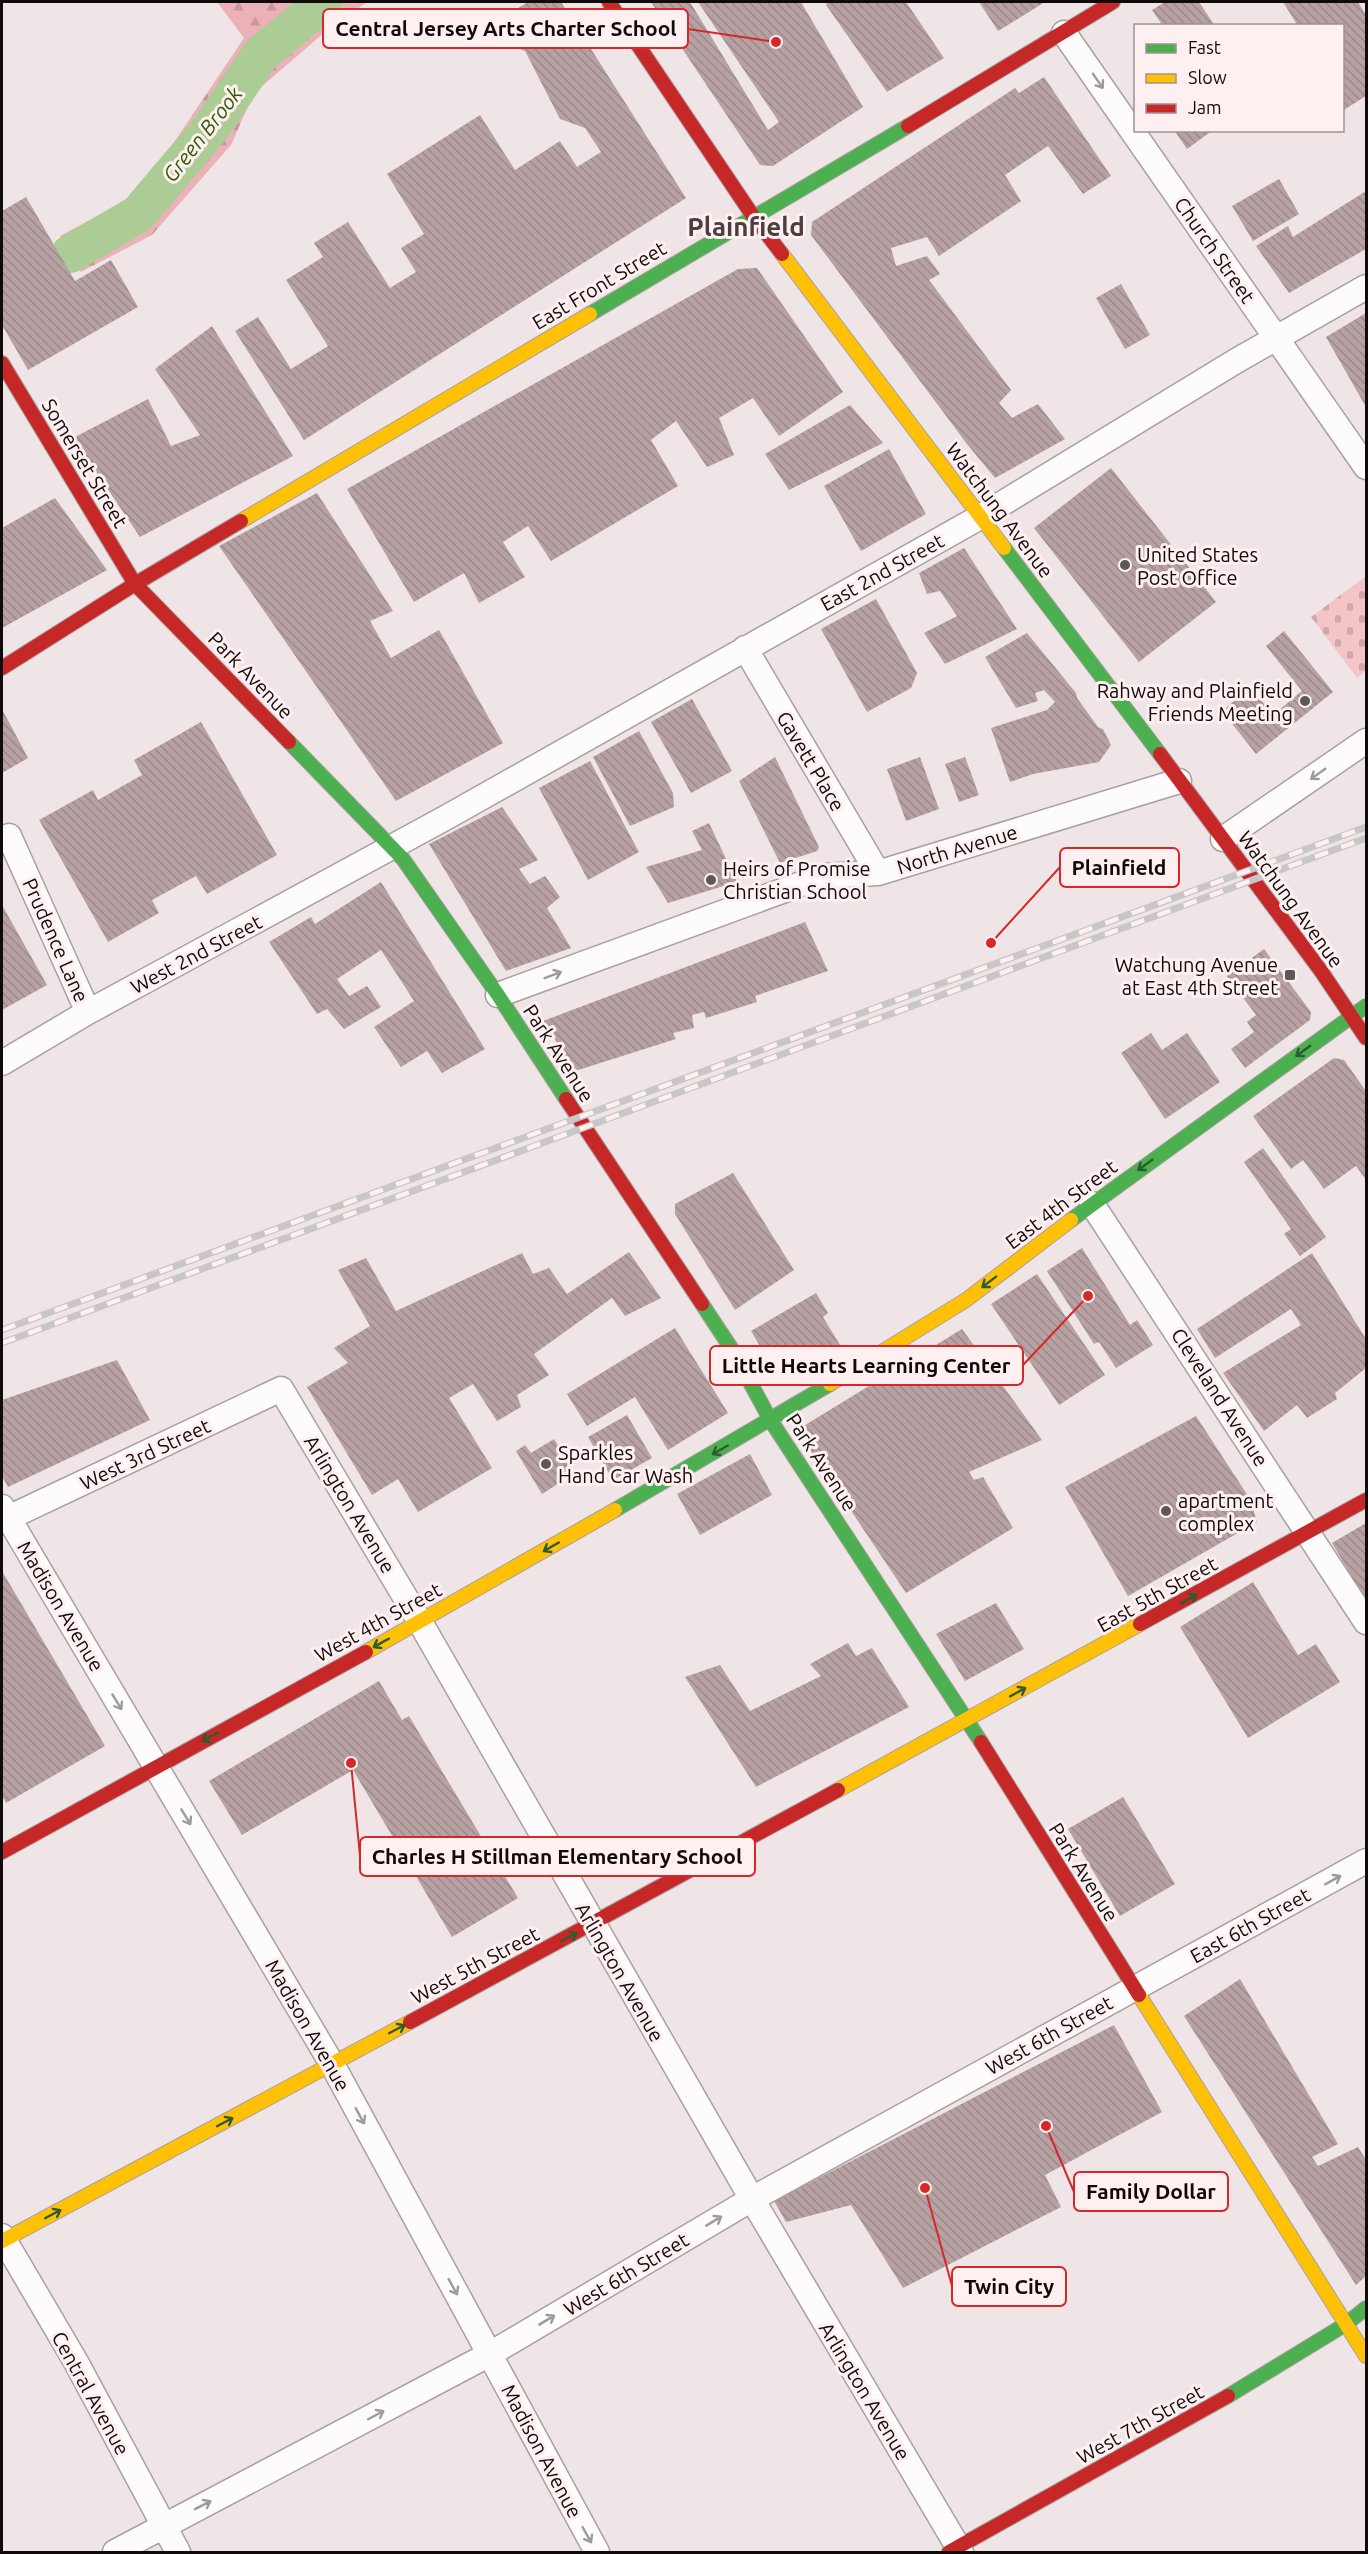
<svg xmlns="http://www.w3.org/2000/svg" width="1368" height="2554" font-family="Ubuntu,sans-serif">
<defs>
<pattern id="forest-firs" width="22" height="20" patternUnits="userSpaceOnUse" patternTransform="scale(1.5)"><rect width="22" height="20" fill="#ecb1b8"/><path d="M5 1l3.5 6h-7zM16 11l3.5 6h-7z" fill="#c9979d"/></pattern>
<pattern id="cemetery-stones" width="16" height="16" patternUnits="userSpaceOnUse" patternTransform="scale(1.5)"><rect width="16" height="16" fill="#f3c5c9"/><path d="M2 7V4a2 2 0 0 1 4 0v3zM10 15v-3a2 2 0 0 1 4 0v3z" fill="#cfa8ab"/></pattern>
<pattern id="building-back-hatch" width="6" height="6" patternUnits="userSpaceOnUse" patternTransform="scale(1.5)"><rect width="6" height="6" fill="#b7a1a3"/><path d="M-1 5l2 2M0 0l6 6M5-1l2 2" fill="none" stroke="#9c898b"/></pattern>
</defs>
<rect width="100%" height="100%" fill="#f0e5e6"/>
<path fill="url(#forest-firs)" d="M 217,2 L 368,2 L 339,20 L 254,93 L 231,145 L 152,235 L 81,272 L 60,236 L 140,193 L 244,38 Z"/>
<path fill="url(#cemetery-stones)" d="M 1366,576 L 1366,671 L 1357,678 L 1311,617 Z"/>
<g fill="none" stroke-linecap="round" stroke-linejoin="round">
<path stroke="#abcc94" stroke-width="38" d="M 70,254 L 138,214 L 210,129 L 261,54 L 324,2"/>
</g>
<path fill="url(#building-back-hatch)" d="M 528,2 L 561,2 L 686,198 L 304,440 L 235,331 L 258,317 L 291,369 L 328,346 L 286,280 L 323,257 L 314,243 L 348,222 L 390,288 L 416,272 L 401,248 L 424,234 L 387,174 L 480,115 L 515,170 L 560,141 L 577,167 L 601,152 L 585,128 L 560,119 L 525,51 L 514,47 L 497,21 Z
M 651,2 L 690,2 L 768,130 L 779,122 L 698,2 L 801,2 L 863,107 L 773,166 L 760,165 Z
M 827,2 L 906,2 L 944,58 L 887,92 L 826,5 Z
M 979,2 L 1045,2 L 998,31 Z
M 1165,2 L 1199,2 L 1215,26 L 1163,26 L 1152,10 Z
M 1283,2 L 1358,2 L 1366,15 L 1366,96 L 1342,111 L 1342,26 L 1298,26 Z
M 1044,77 L 1111,176 L 1083,194 L 1048,146 L 1005,175 L 1021,201 L 939,256 L 927,237 L 891,248 L 896,266 L 927,256 L 940,274 L 929,280 L 1011,390 L 999,403 L 1012,418 L 1038,404 L 1065,439 L 995,478 L 967,444 L 811,235 L 812,222 L 1015,88 L 1019,93 Z
M 1174,130 L 1213,130 L 1187,149 Z
M 1279,179 L 1299,214 L 1253,241 L 1232,206 Z
M 1366,191 L 1366,249 L 1289,293 L 1256,246 L 1288,226 L 1293,237 Z
M 26,197 L 75,281 L 111,260 L 138,307 L 28,370 L 2,325 L 2,211 Z
M 757,268 L 843,392 L 779,436 L 753,398 L 719,418 L 734,455 L 707,467 L 676,421 L 651,440 L 678,486 L 551,561 L 528,526 L 503,542 L 525,577 L 479,603 L 464,573 L 414,602 L 347,489 L 738,269 Z
M 1121,284 L 1150,335 L 1125,349 L 1096,298 Z
M 1366,313 L 1366,407 L 1326,337 Z
M 212,326 L 293,456 L 140,537 L 73,438 L 148,399 L 171,446 L 200,435 L 155,369 Z
M 850,405 L 883,443 L 789,490 L 765,454 Z
M 889,449 L 926,514 L 861,551 L 824,486 Z
M 1111,468 L 1216,602 L 1139,662 L 1034,528 Z
M 317,493 L 393,611 L 370,621 L 391,658 L 439,630 L 503,743 L 396,801 L 219,546 Z
M 55,498 L 107,570 L 2,628 L 2,528 Z
M 964,548 L 1017,629 L 945,664 L 924,633 L 957,616 L 940,591 L 927,594 L 919,573 Z
M 876,599 L 917,673 L 911,688 L 867,712 L 821,629 Z
M 1284,631 L 1333,692 L 1256,754 L 1222,711 L 1251,687 L 1273,715 L 1302,691 L 1266,646 Z
M 1027,633 L 1076,693 L 1077,698 L 1098,727 L 1103,729 L 1111,745 L 1099,762 L 1033,774 L 1010,782 L 991,728 L 1047,710 L 1055,702 L 1044,690 L 1035,693 L 1038,701 L 1016,708 L 985,657 Z
M 692,699 L 732,771 L 691,793 L 651,722 Z
M 2,709 L 28,758 L 2,773 Z
M 201,722 L 277,855 L 207,894 L 196,876 L 152,900 L 159,913 L 108,942 L 39,820 L 93,790 L 98,800 L 142,775 L 134,760 Z
M 639,731 L 673,793 L 674,807 L 630,826 L 593,757 Z
M 775,757 L 819,847 L 817,851 L 780,863 L 739,781 Z
M 920,757 L 939,809 L 906,821 L 887,769 Z
M 965,757 L 979,795 L 959,802 L 945,764 Z
M 590,761 L 639,852 L 588,880 L 539,788 Z
M 502,807 L 538,860 L 519,869 L 530,884 L 545,876 L 560,897 L 547,908 L 571,948 L 506,971 L 429,844 Z
M 709,823 L 737,882 L 668,903 L 646,867 L 702,850 L 692,831 Z
M 381,882 L 485,1049 L 442,1073 L 427,1051 L 401,1067 L 374,1027 L 414,1001 L 381,950 L 337,979 L 349,996 L 367,986 L 381,1007 L 344,1029 L 327,1009 L 317,1014 L 269,942 L 311,917 L 315,924 Z
M 2,905 L 47,985 L 2,1010 Z
M 805,922 L 828,971 L 755,996 L 757,1002 L 706,1018 L 704,1012 L 692,1015 L 694,1028 L 673,1033 L 676,1039 L 575,1071 L 543,1021 Z
M 1264,949 L 1311,1012 L 1310,1020 L 1245,1068 L 1231,1049 L 1254,1032 L 1247,1022 L 1256,1015 L 1227,976 Z
M 1151,1033 L 1162,1050 L 1187,1033 L 1220,1082 L 1165,1119 L 1121,1053 Z
M 1334,1058 L 1344,1060 L 1366,1091 L 1366,1180 L 1356,1166 L 1324,1189 L 1303,1160 L 1291,1169 L 1253,1116 Z
M 1263,1148 L 1326,1237 L 1300,1256 L 1284,1234 L 1291,1229 L 1244,1162 Z
M 733,1173 L 794,1270 L 735,1310 L 675,1214 L 675,1204 Z
M 1082,1248 L 1130,1325 L 1137,1320 L 1153,1345 L 1116,1368 L 1099,1342 L 1094,1344 L 1047,1271 Z
M 629,1252 L 661,1298 L 625,1316 L 612,1298 L 534,1354 L 549,1375 L 517,1395 L 521,1407 L 497,1421 L 473,1384 L 449,1398 L 492,1468 L 418,1512 L 398,1479 L 372,1495 L 307,1387 L 348,1363 L 334,1348 L 370,1326 L 338,1270 L 366,1258 L 396,1311 L 522,1253 L 533,1274 L 549,1268 L 567,1294 Z
M 1312,1253 L 1366,1339 L 1366,1368 L 1335,1393 L 1337,1399 L 1307,1418 L 1297,1405 L 1264,1431 L 1223,1373 L 1301,1325 L 1291,1309 L 1215,1358 L 1197,1329 Z
M 1037,1274 L 1105,1375 L 1059,1405 L 991,1304 Z
M 816,1293 L 828,1313 L 823,1317 L 840,1345 L 780,1380 L 751,1331 Z
M 675,1328 L 728,1413 L 668,1450 L 635,1397 L 587,1426 L 567,1394 Z
M 962,1329 L 1042,1440 L 969,1472 L 974,1480 L 983,1477 L 1013,1528 L 906,1593 L 797,1430 Z
M 117,1360 L 150,1420 L 8,1487 L 2,1476 L 2,1400 Z
M 627,1415 L 652,1458 L 613,1480 L 588,1437 Z
M 1196,1416 L 1250,1499 L 1257,1522 L 1128,1596 L 1065,1487 Z
M 554,1439 L 573,1470 L 562,1477 L 564,1480 L 542,1494 L 516,1451 L 525,1445 L 531,1453 Z
M 750,1454 L 772,1495 L 700,1535 L 677,1494 Z
M 1366,1523 L 1366,1601 L 1332,1543 Z
M 2,1571 L 105,1746 L 6,1803 L 2,1796 Z
M 1253,1582 L 1298,1655 L 1316,1644 L 1340,1682 L 1248,1738 L 1180,1627 Z
M 996,1603 L 1024,1649 L 965,1681 L 936,1634 Z
M 848,1643 L 856,1656 L 872,1648 L 909,1707 L 756,1787 L 685,1677 L 720,1665 L 750,1711 L 821,1676 L 810,1664 Z
M 379,1681 L 402,1720 L 409,1716 L 518,1898 L 452,1937 L 353,1770 L 242,1835 L 209,1781 Z
M 1123,1797 L 1175,1884 L 1120,1916 L 1068,1829 Z
M 1240,1979 L 1338,2144 L 1312,2157 L 1318,2166 L 1358,2147 L 1366,2160 L 1366,2276 L 1356,2285 L 1184,2016 Z
M 1114,2025 L 1162,2112 L 1045,2175 L 1061,2207 L 903,2288 L 851,2205 L 786,2222 L 774,2201 Z"/>
<g fill="none" stroke-linecap="round" stroke-linejoin="round">
<g stroke="#a8a0a1" stroke-width="27">
<path id="street" d="M 1064,33 L 1366,467
M 745,648 L 878,873
M 1223,839 L 1366,741
M 2,840 L 9,836 L 88,1012
M 498,995 L 823,876 L 878,873 L 1179,781
M 2,1063 L 88,1012 L 447,817 L 980,517 L 1236,361 L 1366,287
M 1092,1204 L 1366,1622
M 2,1507 L 332,2064 L 597,2552
M 8,1518 L 281,1389 L 420,1622 L 752,2199 L 961,2552
M 2,2236 L 76,2362 L 178,2552
M 115,2552 L 490,2354 L 752,2199 L 1366,1861"/>
</g>
<g stroke="#a8a0a1" stroke-width="16">
<path id="fast" d="M 590,314 L 908,126
M 1004,548 L 1160,754
M 289,742 L 403,859 L 498,995 L 566,1099
M 1071,1220 L 1366,1006
M 702,1304 L 733,1351 L 771,1421 L 981,1742
M 615,1510 L 830,1384
M 1228,2396 L 1346,2324 L 1366,2308"/>
</g>
<g stroke="#a8a0a1" stroke-width="16">
<path id="slow" d="M 782,254 L 1004,548
M 241,521 L 590,314
M 830,1384 L 966,1300 L 1071,1220
M 366,1652 L 615,1510
M 838,1790 L 1140,1624
M 1139,1995 L 1366,2356
M 2,2241 L 410,2022"/>
</g>
<g stroke="#a8a0a1" stroke-width="16">
<path id="jam" d="M 609,2 L 753,216 L 782,254
M 908,126 L 1113,2
M 2,363 L 135,584 L 289,742
M 2,668 L 135,584 L 241,521
M 1160,754 L 1321,971 L 1366,1038
M 566,1099 L 702,1304
M 1140,1624 L 1366,1500
M 981,1742 L 1139,1995
M 2,1852 L 366,1652
M 410,2022 L 838,1790
M 949,2552 L 1228,2396"/>
</g>
<use href="#street" stroke="#fdfbfb" stroke-width="24"/>
<use href="#fast" stroke="#4caf50" stroke-width="14"/>
<use href="#slow" stroke="#ffc107" stroke-width="14"/>
<use href="#jam" stroke="#c62828" stroke-width="14"/>
<g stroke="#c9c6c7" stroke-width="7">
<path id="rail" d="M 2,1330 L 1366,827
M 2,1343 L 1366,838"/>
</g>
<use href="#rail" stroke="#feeff0" stroke-width="4.5" stroke-dasharray="14" stroke-linecap="butt"/>
</g>
<defs><path id="oneway-shaft" d="M-6 0H5M1.5-3L5.5 0L1.5 3" fill="none" stroke-width="1.6" stroke-linecap="round" stroke-linejoin="round" transform="scale(1.5)"/></defs>
<g stroke="#9e9b9b">
<use href="#oneway-shaft" transform="translate(1098 81) rotate(55)"/>
<use href="#oneway-shaft" transform="translate(1318 774) rotate(145)"/>
<use href="#oneway-shaft" transform="translate(553 975) rotate(-20)"/>
<use href="#oneway-shaft" transform="translate(117 1702) rotate(59)"/>
<use href="#oneway-shaft" transform="translate(186 1817) rotate(59)"/>
<use href="#oneway-shaft" transform="translate(1333 1880) rotate(-29)"/>
<use href="#oneway-shaft" transform="translate(360 2116) rotate(61)"/>
<use href="#oneway-shaft" transform="translate(714 2221) rotate(-31)"/>
<use href="#oneway-shaft" transform="translate(453 2287) rotate(61)"/>
<use href="#oneway-shaft" transform="translate(547 2320) rotate(-31)"/>
<use href="#oneway-shaft" transform="translate(376 2415) rotate(-28)"/>
<use href="#oneway-shaft" transform="translate(203 2505) rotate(-27)"/>
<use href="#oneway-shaft" transform="translate(587 2535) rotate(61)"/>
</g>
<g stroke="#2e5c2e">
<use href="#oneway-shaft" transform="translate(1303 1051) rotate(144)"/>
<use href="#oneway-shaft" transform="translate(1145 1165) rotate(144)"/>
<use href="#oneway-shaft" transform="translate(989 1282) rotate(143)"/>
<use href="#oneway-shaft" transform="translate(720 1450) rotate(150)"/>
<use href="#oneway-shaft" transform="translate(551 1547) rotate(150)"/>
<use href="#oneway-shaft" transform="translate(1189 1599) rotate(-29)"/>
<use href="#oneway-shaft" transform="translate(381 1643) rotate(151)"/>
<use href="#oneway-shaft" transform="translate(1018 1692) rotate(-29)"/>
<use href="#oneway-shaft" transform="translate(210 1737) rotate(151)"/>
<use href="#oneway-shaft" transform="translate(569 1937) rotate(-28)"/>
<use href="#oneway-shaft" transform="translate(397 2029) rotate(-28)"/>
<use href="#oneway-shaft" transform="translate(225 2122) rotate(-28)"/>
<use href="#oneway-shaft" transform="translate(53 2214) rotate(-28)"/>
</g>
<g fill="#5e5758" stroke="#feeff0" stroke-width="2">
<circle cx="1125" cy="565" r="6"/>
<circle cx="1305" cy="701" r="6"/>
<circle cx="711" cy="880" r="6"/>
<rect x="1284" y="969" width="12" height="12" rx="3"/>
<circle cx="546" cy="1464" r="6"/>
<circle cx="1166" cy="1511" r="6"/>
</g>
<g text-anchor="middle" dominant-baseline="central" stroke-width="6" stroke-linejoin="round" paint-order="stroke">
<g font-size="20" fill="#100a0b" stroke="#feeff0">
<text transform="translate(1215 250) rotate(55)">Church Street</text>
<text transform="translate(599 285) rotate(-31)">East Front Street</text>
<text transform="translate(85 463) rotate(59)">Somerset Street</text>
<text transform="translate(1000 510) rotate(53)">Watchung Avenue</text>
<text transform="translate(882 572) rotate(-29)">East 2nd Street</text>
<text transform="translate(251 675) rotate(46)">Park Avenue</text>
<text transform="translate(811 761) rotate(59)">Gavett Place</text>
<text transform="translate(957 849) rotate(-17)">North Avenue</text>
<text transform="translate(1291 899) rotate(54)">Watchung Avenue</text>
<text transform="translate(56 940) rotate(66)">Prudence Lane</text>
<text transform="translate(196 954) rotate(-28)">West 2nd Street</text>
<text transform="translate(559 1053) rotate(57)">Park Avenue</text>
<text transform="translate(1061 1204) rotate(-37)">East 4th Street</text>
<text transform="translate(1220 1397) rotate(57)">Cleveland Avenue</text>
<text transform="translate(145 1454) rotate(-25)">West 3rd Street</text>
<text transform="translate(822 1462) rotate(57)">Park Avenue</text>
<text transform="translate(350 1504) rotate(59)">Arlington Avenue</text>
<text transform="translate(1157 1594) rotate(-29)">East 5th Street</text>
<text transform="translate(61 1606) rotate(59)">Madison Avenue</text>
<text transform="translate(378 1622) rotate(-29)">West 4th Street</text>
<text transform="translate(1084 1872) rotate(58)">Park Avenue</text>
<text transform="translate(1250 1925) rotate(-29)">East 6th Street</text>
<text transform="translate(475 1965) rotate(-28)">West 5th Street</text>
<text transform="translate(620 1972) rotate(60)">Arlington Avenue</text>
<text transform="translate(308 2025) rotate(60)">Madison Avenue</text>
<text transform="translate(1049 2035) rotate(-29)">West 6th Street</text>
<text transform="translate(626 2274) rotate(-31)">West 6th Street</text>
<text transform="translate(865 2391) rotate(59)">Arlington Avenue</text>
<text transform="translate(91 2393) rotate(61)">Central Avenue</text>
<text transform="translate(1140 2424) rotate(-29)">West 7th Street</text>
<text transform="translate(542 2451) rotate(62)">Madison Avenue</text>
</g>
<g font-size="20" fill="#100a0b" stroke="#feeff0" text-anchor="start">
<text x="1137" y="554">United States<tspan x="1137" dy="23">Post Office</tspan></text>
<text x="1293" y="690" text-anchor="end">Rahway and Plainfield<tspan x="1293" dy="23">Friends Meeting</tspan></text>
<text x="723" y="868">Heirs of Promise<tspan x="723" dy="23">Christian School</tspan></text>
<text x="1278" y="964" text-anchor="end">Watchung Avenue<tspan x="1278" dy="23">at East 4th Street</tspan></text>
<text x="558" y="1452">Sparkles<tspan x="558" dy="23">Hand Car Wash</tspan></text>
<text x="1178" y="1500">apartment<tspan x="1178" dy="23">complex</tspan></text>
</g>
<g font-size="21" font-style="italic" fill="#2e5b04" stroke="#feeff0">
<text transform="translate(202 134) rotate(-52)">Green Brook</text>
</g>
<g font-size="26" font-weight="bold" fill="#4c3e3f" stroke="#feeff0">
<text x="746" y="226">Plainfield</text>
</g>
</g>
<path fill="none" stroke="#d62828" stroke-width="2" d="M776 42L688 29M991 943L1060 867M1088 1296L1023 1365M351 1763L360 1856M1046 2126L1074 2192M925 2188L952 2286"/>
<g fill="#d62828" stroke="#feeff0" stroke-width="2">
<circle cx="776" cy="42" r="6"/>
<circle cx="991" cy="943" r="6"/>
<circle cx="1088" cy="1296" r="6"/>
<circle cx="351" cy="1763" r="6"/>
<circle cx="1046" cy="2126" r="6"/>
<circle cx="925" cy="2188" r="6"/>
</g>
<g fill="#feeff0" stroke="#d62828" stroke-width="2">
<rect x="323" y="9" width="365" height="39" rx="6"/>
<rect x="1060" y="848" width="119" height="39" rx="6"/>
<rect x="710" y="1346" width="313" height="39" rx="6"/>
<rect x="360" y="1837" width="395" height="39" rx="6"/>
<rect x="1074" y="2172" width="154" height="39" rx="6"/>
<rect x="952" y="2267" width="114" height="39" rx="6"/>
</g>
<g font-size="21" text-anchor="middle" font-weight="bold" fill="#100a0b">
<text x="506" y="36">Central Jersey Arts Charter School</text>
<text x="1119" y="875">Plainfield</text>
<text x="866" y="1373">Little Hearts Learning Center</text>
<text x="557" y="1864">Charles H Stillman Elementary School</text>
<text x="1151" y="2199">Family Dollar</text>
<text x="1009" y="2294">Twin City</text>
</g>
<rect width="1368" height="2554" fill="none" stroke="#100a0b" stroke-width="6"/>
<rect x="1134" y="24" width="210" height="108" fill="#feeff0" stroke="#9f9394" stroke-width="1.5"/>
<rect x="1146" y="44" width="30" height="9" fill="#4caf50" stroke="#9f9394" stroke-width="1.5"/>
<text x="1188" y="54" font-size="18" fill="#100a0b">Fast</text>
<rect x="1146" y="74" width="30" height="9" fill="#ffc107" stroke="#9f9394" stroke-width="1.5"/>
<text x="1188" y="84" font-size="18" fill="#100a0b">Slow</text>
<rect x="1146" y="104" width="30" height="9" fill="#c62828" stroke="#9f9394" stroke-width="1.5"/>
<text x="1188" y="114" font-size="18" fill="#100a0b">Jam</text>
</svg>
